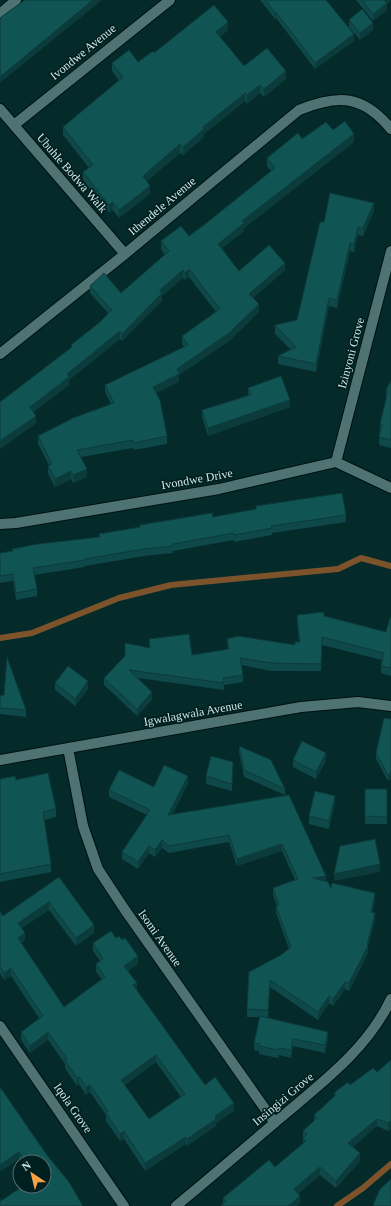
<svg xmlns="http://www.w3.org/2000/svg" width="391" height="1206" font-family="Georgia,serif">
<rect width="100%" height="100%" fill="#042a2a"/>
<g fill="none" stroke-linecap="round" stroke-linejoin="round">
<path stroke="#7d532b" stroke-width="6" d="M 0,638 L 32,633 L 119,598 L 171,585 L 338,569 L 361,558 L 391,566
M 337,1206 L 363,1188 L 391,1164"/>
<g stroke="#011" stroke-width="12">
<path id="street" d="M 0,14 L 16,0
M 0,109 L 125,254
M 14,125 L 170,0
M 0,354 L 125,254 L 299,110 C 339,94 363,95 391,129
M 336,462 L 391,251
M 0,524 L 16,523 L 219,489 L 336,462 L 391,488
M 68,748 L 83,826 L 98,869 L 125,910 L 275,1123
M 0,760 L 301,707 L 358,702 L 391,706
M 0,1026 L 124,1206
M 176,1206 C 210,1178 244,1149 278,1120 C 320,1084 367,1050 391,999"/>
</g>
<use href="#street" stroke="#4f7373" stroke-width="10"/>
</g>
<path fill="#0f4848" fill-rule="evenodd" d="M 260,0 L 326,0 L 354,41 L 315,69 L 276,18 L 275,19 Z
M 356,0 L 391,0 L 387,4 L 387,10 L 373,21 Z
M 349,20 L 373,30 L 360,40 L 349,27 Z
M 228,30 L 220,37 L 244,66 L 286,79 L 264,97 L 260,93 L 247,104 L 245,101 L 204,134 L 204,137 L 183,155 L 180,153 L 147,181 L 150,194 L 119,218 L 113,210 L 109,213 L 83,180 L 83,172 L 89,168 L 63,135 L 63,127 L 119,81 L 112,71 L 112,63 L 138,62 L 154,53 Z
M 333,130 L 354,142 L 244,228 L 244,231 L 222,248 L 239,271 L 285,270 L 253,298 L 259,312 L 229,341 L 179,375 L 179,382 L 156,393 L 167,436 L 167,444 L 134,450 L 133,448 L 81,457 L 87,477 L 73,483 L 71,479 L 55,487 L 48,474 L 48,466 L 49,465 L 38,444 L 38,436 L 111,404 L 105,392 L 105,385 L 184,347 L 182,344 L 182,336 L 216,312 L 189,277 L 185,280 L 183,278 L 162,296 L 162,301 L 122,341 L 120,339 L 69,380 L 69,385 L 33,412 L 36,423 L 0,449 L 0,402 L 71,348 L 71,345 L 100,322 L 108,313 L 90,293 L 90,286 L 121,293 L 165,255 L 161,249 L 161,241 L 189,236 L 204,225 L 271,171 L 267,166 L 267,158 L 302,139 Z
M 374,211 L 363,236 L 358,235 L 354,252 L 350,251 L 337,308 L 329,306 L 316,372 L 278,364 L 278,356 L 291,350 L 275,334 L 275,325 L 297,320 L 324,222 Z
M 391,381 L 391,448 L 379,445 L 380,424 L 386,398 L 386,390 Z
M 248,388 L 290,407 L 208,436 L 202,417 L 202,410 L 248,395 Z
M 256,506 L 346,515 L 346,522 L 272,533 L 272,535 L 234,542 L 234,540 L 173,551 L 173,553 L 144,556 L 85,566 L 85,567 L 34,575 L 37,589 L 37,596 L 16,600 L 13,581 L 0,583 L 0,553 L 99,537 L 99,534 L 140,528 L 140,525 L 213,517 L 256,509 Z
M 297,615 L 324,616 L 386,632 L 391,618 L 391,676 L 381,673 L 381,666 L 382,660 L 322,645 L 321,671 L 271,671 L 242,665 L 243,675 L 243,682 L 224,685 L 224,690 L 138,678 L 152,700 L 137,716 L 104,685 L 104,678 L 149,648 L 149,639 L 192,655 L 228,650 L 227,639 L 295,645 L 299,642 L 297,622 Z
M 55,683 L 88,689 L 75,706 L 55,690 Z
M 0,696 L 26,710 L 26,717 L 0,714 Z
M 391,719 L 391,779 L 388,781 L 376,759 L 376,753 Z
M 239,746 L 285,789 L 285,795 L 244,777 L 239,752 Z
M 293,760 L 326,761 L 316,779 L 293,767 Z
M 233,762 L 232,791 L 206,784 L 206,776 Z
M 0,779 L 16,780 L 56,809 L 56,817 L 44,820 L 51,864 L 51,872 L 0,882 Z
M 188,783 L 172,815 L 289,795 L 326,881 L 331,888 L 375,900 L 372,912 L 375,920 L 368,946 L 368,953 L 349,991 L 345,989 L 333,1006 L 329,1003 L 318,1020 L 270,987 L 268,1018 L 265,1017 L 328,1039 L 325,1053 L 293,1046 L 291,1058 L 279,1055 L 278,1058 L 259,1054 L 259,1051 L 254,1050 L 254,1043 L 260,1017 L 247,1017 L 247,1009 L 281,955 L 289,949 L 276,913 L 276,906 L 277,906 L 273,895 L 273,888 L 295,880 L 282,851 L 237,866 L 229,842 L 169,853 L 162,848 L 155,857 L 149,853 L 138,869 L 122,859 L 122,852 L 147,815 L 109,797 L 109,790 L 154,787 Z
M 365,789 L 387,789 L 387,824 L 365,824 Z
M 335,803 L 329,829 L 309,824 L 309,816 Z
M 59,877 L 94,933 L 76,946 L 49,910 L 22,928 L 25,940 L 21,943 L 64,1007 L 102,980 L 96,971 L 96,964 L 100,961 L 93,951 L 93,943 L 116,938 L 138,964 L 128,971 L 137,990 L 205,1085 L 234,1111 L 216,1123 L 216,1126 L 187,1146 L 186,1144 L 145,1171 L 124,1139 L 120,1141 L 106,1121 L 106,1115 L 90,1092 L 86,1095 L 79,1084 L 77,1086 L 65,1068 L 65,1064 L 48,1040 L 30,1053 L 21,1040 L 21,1032 L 39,1018 L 11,976 L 4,980 L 0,973 L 0,911 L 3,916 ZM 156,1062 L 181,1097 L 149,1119 L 125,1085 Z
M 391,1060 L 391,1129 L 388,1131 L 377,1126 L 353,1147 L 360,1161 L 336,1188 L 320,1175 L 298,1194 L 300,1204 L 223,1204 L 223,1198 L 275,1167 L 303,1143 L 303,1131 L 314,1121 L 314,1115 L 334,1097 L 334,1093 L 377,1072 Z
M 0,1087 L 83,1206 L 1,1201 L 44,1186 L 44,1162 L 21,1162 L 19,1159 Z"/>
<path fill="#0c3b3b" d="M 93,0 L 102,0 L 0,83 L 0,77 Z
M 384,0 L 391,0 L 387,4 L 387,10 L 373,21 L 373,14 Z
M 276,12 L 276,18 L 275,19 L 275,13 Z
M 228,22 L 228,30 L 216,40 L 216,32 Z
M 373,23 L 373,30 L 360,40 L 360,33 Z
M 354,34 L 354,41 L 315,69 L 315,63 Z
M 286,71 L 286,79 L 264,97 L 264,89 Z
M 260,85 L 260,93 L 247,104 L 247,95 Z
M 245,93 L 245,101 L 204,134 L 204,137 L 183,155 L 183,147 L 203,127 Z
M 354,134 L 354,142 L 244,228 L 244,231 L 218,251 L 218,244 L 242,221 Z
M 180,144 L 180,153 L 143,184 L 143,176 Z
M 150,186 L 150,194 L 119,218 L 119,210 Z
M 113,202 L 113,210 L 109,213 L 109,205 Z
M 374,203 L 374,211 L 363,236 L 363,228 Z
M 358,227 L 358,235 L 354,252 L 354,244 Z
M 350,243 L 350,251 L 337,308 L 337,300 Z
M 285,263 L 285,270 L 249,302 L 249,294 Z
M 189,269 L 189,277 L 185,280 L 185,273 Z
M 183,270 L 183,278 L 162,296 L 162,301 L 122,341 L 122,334 L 160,290 Z
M 329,298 L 329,306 L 316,372 L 316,364 Z
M 259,304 L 259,312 L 229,341 L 179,375 L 179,382 L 153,394 L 153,387 Z
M 120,331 L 120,339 L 69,380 L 69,385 L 30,415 L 30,407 L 67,374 Z
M 290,400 L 290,407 L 208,436 L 208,428 Z
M 36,416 L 36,423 L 0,449 L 0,441 Z
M 87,469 L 87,477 L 73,483 L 73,475 Z
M 71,471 L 71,479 L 55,487 L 55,479 Z
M 88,681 L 88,689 L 75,706 L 75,699 Z
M 152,692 L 152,700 L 137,716 L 137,709 Z
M 326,753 L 326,761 L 316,779 L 316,772 Z
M 391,773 L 391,779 L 388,781 L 388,775 Z
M 188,776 L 188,783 L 168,823 L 168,815 Z
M 335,796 L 335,803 L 329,829 L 329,821 Z
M 162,840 L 162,848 L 155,857 L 155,850 Z
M 282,844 L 282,851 L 237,866 L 237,859 Z
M 149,846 L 149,853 L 138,869 L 138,862 Z
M 380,864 L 380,872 L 334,881 L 334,874 Z
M 326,876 L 326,883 L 313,878 Z
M 375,893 L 375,900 L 371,919 L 371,912 Z
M 49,902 L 49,910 L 18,930 L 18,923 Z
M 375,913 L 375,920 L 368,946 L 368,953 L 349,991 L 349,983 L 367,945 Z
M 94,925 L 94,933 L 76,946 L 76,938 Z
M 25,933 L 25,940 L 18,945 L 18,938 Z
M 138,956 L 138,964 L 124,973 L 124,966 Z
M 11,968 L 11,976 L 4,980 L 4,973 Z
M 270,980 L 270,987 L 268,1018 L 268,1010 Z
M 345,982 L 345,989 L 333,1006 L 333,999 Z
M 137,983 L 137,990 L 133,993 L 133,985 Z
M 329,996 L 329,1003 L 318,1020 L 318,1012 Z
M 48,1032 L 48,1040 L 30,1053 L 30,1046 Z
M 328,1032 L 328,1039 L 325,1053 L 325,1045 Z
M 293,1039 L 293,1046 L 291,1058 L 291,1050 Z
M 156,1055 L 156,1062 L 121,1088 L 121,1080 Z
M 79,1077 L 79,1084 L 77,1086 L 77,1078 Z
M 90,1085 L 90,1092 L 86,1095 L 86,1087 Z
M 234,1103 L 234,1111 L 216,1123 L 216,1126 L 187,1146 L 187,1139 L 215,1116 Z
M 377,1119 L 377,1126 L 348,1151 L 348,1143 Z
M 391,1121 L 391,1129 L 388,1131 L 388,1123 Z
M 124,1131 L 124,1139 L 120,1141 L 120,1134 Z
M 186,1137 L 186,1144 L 145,1171 L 145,1163 Z
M 19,1152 L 19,1159 L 0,1172 L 0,1165 Z
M 360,1153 L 360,1161 L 336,1188 L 336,1181 Z
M 320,1167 L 320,1175 L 294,1197 L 294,1189 Z
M 300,1196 L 300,1204 L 297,1206 L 288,1206 Z"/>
<path fill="#115454" stroke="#0c3b3b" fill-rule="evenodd" d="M 25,0 L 93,0 L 0,77 L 0,18 L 8,12 Z
M 265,0 L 326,0 L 354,34 L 315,63 L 276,12 L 275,13 Z
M 362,0 L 384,0 L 387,3 L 373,14 Z
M 214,5 L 228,22 L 216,32 L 244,66 L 267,48 L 286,71 L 264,89 L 260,85 L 247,95 L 245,93 L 203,127 L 204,129 L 183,147 L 180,144 L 143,176 L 150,186 L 119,210 L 113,202 L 109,205 L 83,172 L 93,165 L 63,127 L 123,77 L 112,63 L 129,50 L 138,62 L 153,51 L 154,53 Z
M 362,9 L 373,23 L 360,33 L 349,20 Z
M 345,121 L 354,134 L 242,221 L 244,223 L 218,244 L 239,271 L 269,245 L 285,263 L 249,294 L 259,304 L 229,333 L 177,369 L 179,374 L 153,387 L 160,400 L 167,436 L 134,443 L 133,440 L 77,450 L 87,469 L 73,475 L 71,471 L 55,479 L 48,466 L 52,464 L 38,436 L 73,418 L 114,403 L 105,385 L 188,345 L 182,336 L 220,309 L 189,269 L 185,273 L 183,270 L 160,290 L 162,293 L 122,334 L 120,331 L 67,374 L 69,377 L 30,407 L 36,416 L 0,441 L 0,402 L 72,347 L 71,345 L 100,322 L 112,310 L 90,286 L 104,273 L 121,293 L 169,251 L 161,241 L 181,226 L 189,236 L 204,225 L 275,168 L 267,158 L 298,133 L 302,139 L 326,122 L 333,130 Z
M 330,193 L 374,203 L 363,228 L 358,227 L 354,244 L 350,243 L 337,300 L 329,298 L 316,364 L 278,356 L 296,347 L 275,325 L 297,320 L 320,222 L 324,222 Z
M 281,376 L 290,400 L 208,428 L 202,410 L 251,395 L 248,388 Z
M 391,381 L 391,440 L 379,437 L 382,425 L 380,424 L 388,391 L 386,390 Z
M 342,493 L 346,515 L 271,526 L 272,528 L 234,535 L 234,533 L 173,544 L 173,546 L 144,549 L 85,559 L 85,560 L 33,568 L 37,589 L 16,593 L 13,574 L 0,576 L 0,553 L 13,551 L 12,549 L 38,544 L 100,537 L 99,534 L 140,527 L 140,525 L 212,513 L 213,517 L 256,509 L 256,506 Z
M 324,612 L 324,616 L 386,632 L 390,618 L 391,618 L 391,668 L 381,666 L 384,653 L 322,637 L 321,664 L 271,663 L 240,658 L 243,675 L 223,678 L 224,683 L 129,670 L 152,692 L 137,709 L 104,678 L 125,656 L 125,643 L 150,648 L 149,639 L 189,634 L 192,655 L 229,649 L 227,639 L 238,636 L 295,645 L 295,642 L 300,642 L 297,615 Z
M 7,657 L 26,710 L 0,708 L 0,696 L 4,695 Z
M 68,666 L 88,681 L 75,699 L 55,683 Z
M 384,718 L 391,719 L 391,773 L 388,775 L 376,753 Z
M 302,741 L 326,753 L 316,772 L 293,760 Z
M 239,746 L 271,760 L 285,789 L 244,770 Z
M 211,756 L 233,762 L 232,784 L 206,776 Z
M 164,765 L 188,776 L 168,815 L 289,795 L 326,876 L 313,878 L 328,882 L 331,888 L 332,883 L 375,893 L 371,912 L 375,913 L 367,945 L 368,946 L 349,983 L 345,982 L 333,999 L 329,996 L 318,1012 L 270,980 L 268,1010 L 247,1009 L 249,972 L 281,955 L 291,947 L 276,906 L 279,905 L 273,888 L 298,879 L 282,844 L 237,859 L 229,835 L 169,846 L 162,840 L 155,850 L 149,846 L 138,862 L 122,852 L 150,810 L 109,790 L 119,770 L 154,787 Z
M 48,773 L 56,809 L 43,812 L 51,864 L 0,874 L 0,779 L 15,776 L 16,780 Z
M 365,789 L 387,789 L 387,817 L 365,816 Z
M 315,791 L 335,796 L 329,821 L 309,816 Z
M 375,839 L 380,864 L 334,874 L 340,846 Z
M 59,877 L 94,925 L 76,938 L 49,902 L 18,923 L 25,933 L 18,938 L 64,1007 L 105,977 L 96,964 L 103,959 L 93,943 L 111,931 L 116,938 L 119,936 L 122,940 L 125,938 L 138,956 L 124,966 L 137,983 L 133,985 L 205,1085 L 215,1077 L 234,1103 L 215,1116 L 216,1119 L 187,1139 L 186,1137 L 145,1163 L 124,1131 L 120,1134 L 106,1113 L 108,1111 L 90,1085 L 86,1087 L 79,1077 L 77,1078 L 65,1060 L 67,1059 L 48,1032 L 30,1046 L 21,1032 L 43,1016 L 11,968 L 4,973 L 0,966 L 0,911 L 3,916 ZM 156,1055 L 185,1094 L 149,1119 L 121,1080 Z
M 260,1016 L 328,1032 L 325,1045 L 293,1039 L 291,1050 L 279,1048 L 278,1050 L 259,1046 L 260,1044 L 254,1043 Z
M 391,1060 L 391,1121 L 388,1123 L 377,1119 L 348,1143 L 360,1153 L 336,1181 L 320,1167 L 294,1189 L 300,1196 L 288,1206 L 221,1206 L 226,1201 L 223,1198 L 269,1160 L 275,1167 L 306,1141 L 303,1138 L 307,1134 L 303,1131 L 317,1118 L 314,1115 L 336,1095 L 334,1093 L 348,1082 L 350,1085 L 373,1068 L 377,1072 Z
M 0,1087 L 46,1154 L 69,1182 L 83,1206 L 0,1206 L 0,1199 L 1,1201 L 23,1186 L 44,1186 L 44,1162 L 26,1162 L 19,1152 L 0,1165 Z
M 391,1179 L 391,1206 L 375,1206 L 373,1205 L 380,1189 Z"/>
<g text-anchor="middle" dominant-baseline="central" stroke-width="3.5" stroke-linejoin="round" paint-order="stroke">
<g font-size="12" fill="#d3e6e6" stroke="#002020">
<text transform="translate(83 52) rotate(-39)">Ivondwe Avenue</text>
<text transform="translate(72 173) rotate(49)">Ubuhle Bodwa Walk</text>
<text transform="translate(162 206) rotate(-40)">Ithendele Avenue</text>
<text transform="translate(351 353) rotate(-75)">Izinyoni Grove</text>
<text transform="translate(197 479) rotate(-10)">Ivondwe Drive</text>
<text transform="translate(193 713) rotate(-10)">Igwalagwala Avenue</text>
<text transform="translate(160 938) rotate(55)">Isomi Avenue</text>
<text transform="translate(283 1099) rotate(-40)">Insingizi Grove</text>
<text transform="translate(73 1108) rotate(55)">Iqola Grove</text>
</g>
</g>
<g transform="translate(32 1174) rotate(325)"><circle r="19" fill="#002020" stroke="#546f6f"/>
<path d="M0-3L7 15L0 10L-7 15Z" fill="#f7a149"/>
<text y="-6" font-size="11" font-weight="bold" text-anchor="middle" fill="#d3e6e6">N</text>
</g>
</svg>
